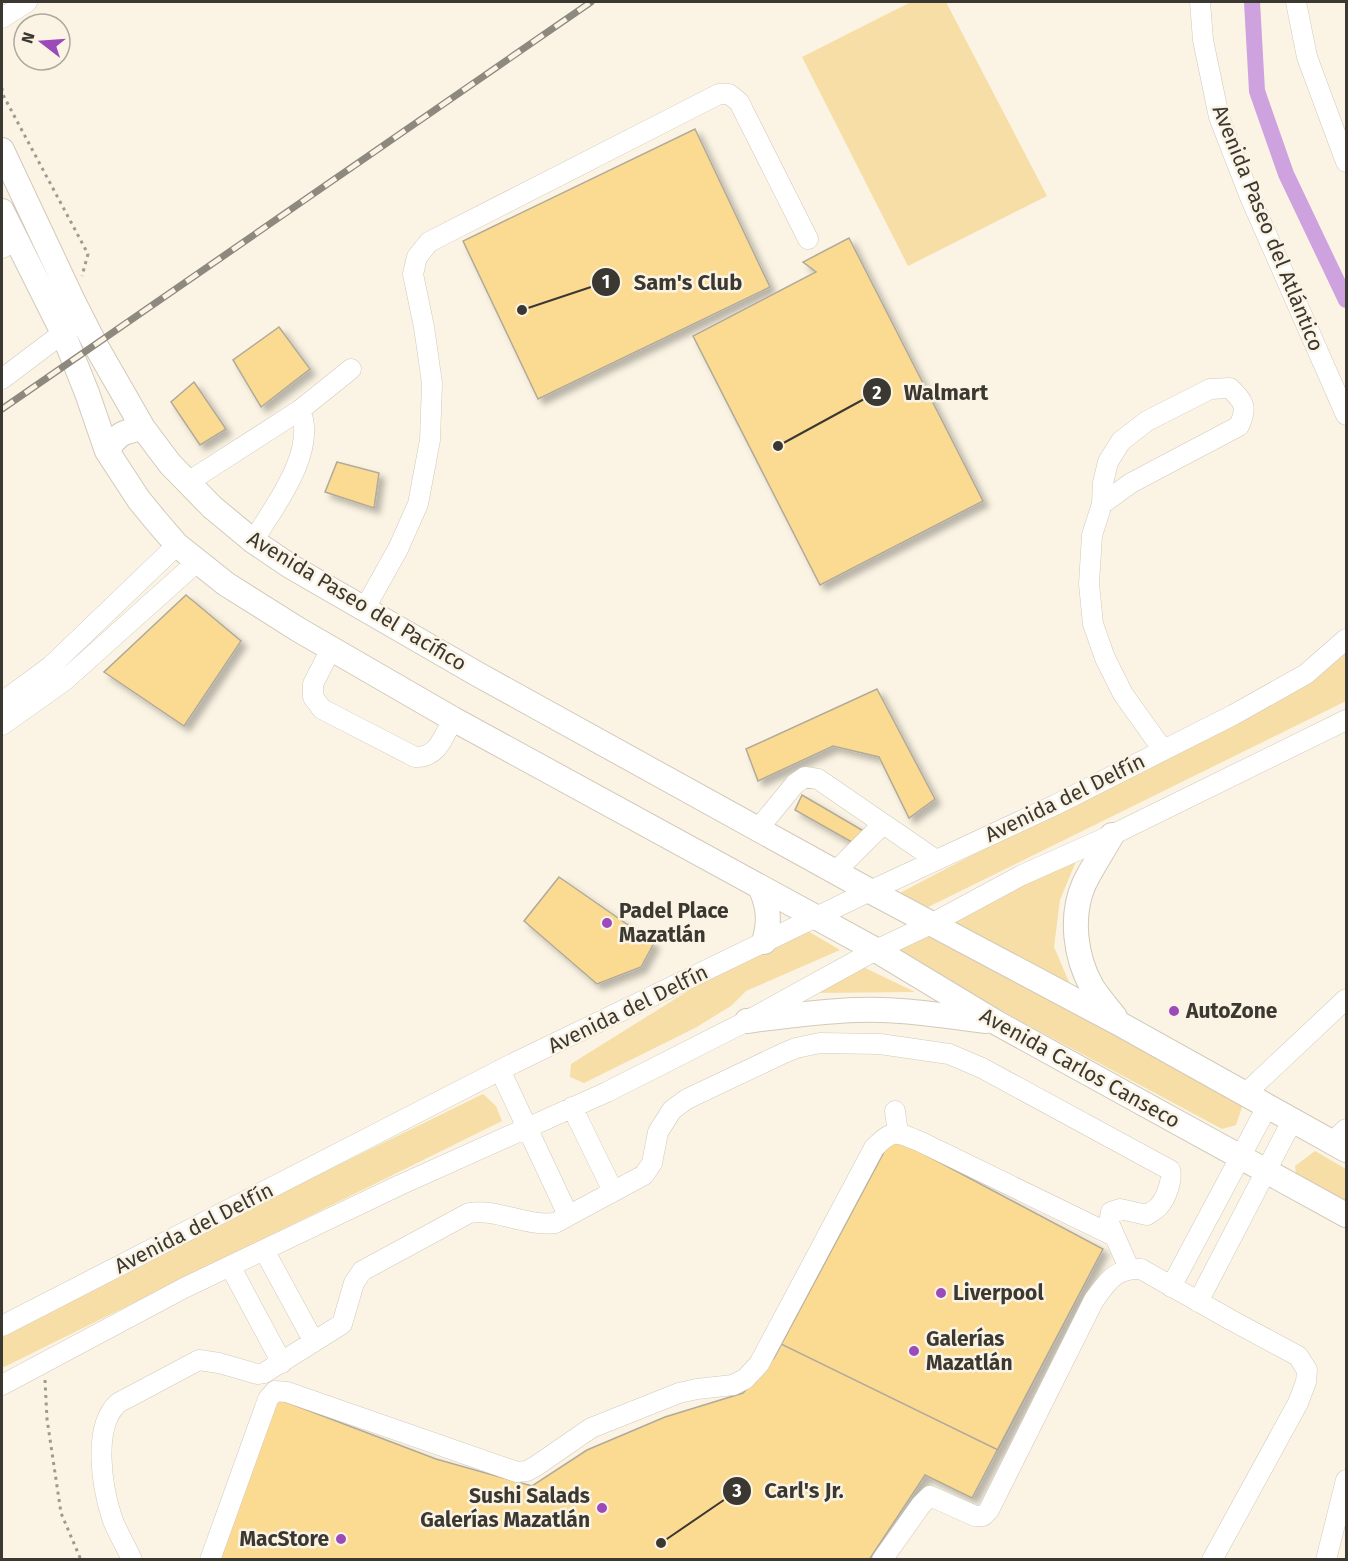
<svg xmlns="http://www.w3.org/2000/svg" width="1348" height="1561" font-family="'Fira Sans',sans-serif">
<defs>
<filter id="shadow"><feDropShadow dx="5.5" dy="5.5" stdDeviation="3" flood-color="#0004"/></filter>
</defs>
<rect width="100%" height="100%" fill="#fbf4e4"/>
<path fill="#f7dda6" d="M 911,2 L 946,2 L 1047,196 L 908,266 L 802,57 Z
M 1346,646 L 1346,701 L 922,910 L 894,896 L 1160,757 Z
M 1079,854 L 1060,900 L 1054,947 L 1072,989 L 944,926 Z
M 806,930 L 840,950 L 746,991 L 731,1006 L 695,1028 L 584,1083 L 570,1077 L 571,1064 L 691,989 Z
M 923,932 L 984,966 L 1003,971 L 1244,1101 L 1236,1125 L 1222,1129 L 890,951 Z
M 859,965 L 915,992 L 808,993 Z
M 483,1094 L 496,1106 L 502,1121 L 2,1368 L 2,1330 Z
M 1315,1151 L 1346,1169 L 1346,1211 L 1297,1182 L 1295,1166 Z"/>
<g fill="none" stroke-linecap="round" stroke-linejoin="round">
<path stroke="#cea2df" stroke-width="16" d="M 1252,2 L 1257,91 L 1286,174 L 1346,300"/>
</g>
<path fill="#fbda92" stroke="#b1aa9b" stroke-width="1.5" filter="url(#shadow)" d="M 695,129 L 770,287 L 538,399 L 463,241 Z
M 849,238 L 983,501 L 820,585 L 693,336 L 816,272 L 803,262 Z
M 279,327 L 310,369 L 261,407 L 233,360 Z
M 194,382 L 226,429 L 200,445 L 171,402 Z
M 337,462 L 379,473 L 374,508 L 325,492 Z
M 186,595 L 241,641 L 184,726 L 104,672 Z
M 877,689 L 935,799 L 909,818 L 879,757 L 833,746 L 758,781 L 746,749 Z
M 802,795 L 867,833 L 857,845 L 795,810 Z
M 559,877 L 654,943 L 641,967 L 597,984 L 524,921 Z
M 892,1137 L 1103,1249 L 972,1498 L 925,1475 L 869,1560 L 214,1560 L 273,1397 L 436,1459 L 532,1486 L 587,1450 L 665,1417 L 743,1393 L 774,1358 Z
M 892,1137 L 1103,1249 L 998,1450 L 781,1344 Z"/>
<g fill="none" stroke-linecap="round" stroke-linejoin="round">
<g stroke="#d1c9ba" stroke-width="21">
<path id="minor" d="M 1200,2 L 1203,40 L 1219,117 L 1250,197 L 1346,415
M 1296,2 L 1307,57 L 1346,162
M 2,18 L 27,2
M 2,248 L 16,241
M 2,379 L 63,333
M 188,482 L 300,410
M 1102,504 L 1131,483 L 1239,426 C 1248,407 1244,402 1230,388 L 1210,389 L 1147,421 L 1121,441 L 1108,462 L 1103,483 L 1102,504 L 1092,535 L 1089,584 L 1093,624 L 1105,658 L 1123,694 L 1163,750
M 253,541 C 274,507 318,451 300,410 L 351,369
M 365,608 L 398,549 L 418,504 L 430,440 L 432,383 L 424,327 L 413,274 L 417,257 L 429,242 L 719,94 L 729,94 L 739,102 L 808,239
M 331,649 L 313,684 L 313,697 L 322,709 L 415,757 C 438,758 443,737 453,719
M 2,702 L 51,666 L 177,545
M 2,725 L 64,681 L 198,561
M 758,829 L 795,784 L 805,777 L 818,779 L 936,860
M 835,872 L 883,824
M 500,1070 L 568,1215
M 1246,1093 L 1346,999
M 572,1107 L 613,1191
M 895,1111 L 898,1133
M 1332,1142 L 1346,1129
M 264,1250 L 314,1342
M 230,1266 L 282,1363
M 1171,1287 L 1268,1105
M 1198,1302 L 1293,1119
M 2,1326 L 514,1063 L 870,891 L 1055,805 L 1233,715 L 1306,674 L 1346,639
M 2,1385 L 184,1288 L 400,1185 L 607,1092 L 747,1021 L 876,950 L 931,924 L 1022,875 L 1112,835 L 1346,720
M 132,1560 C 126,1546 117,1532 112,1518 C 102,1487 92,1427 118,1403 L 199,1360 L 219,1363 L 257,1374 L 264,1373 L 342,1324 L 354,1283 L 362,1271 L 469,1213 C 497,1208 526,1227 555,1223 L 644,1175 L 652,1163 L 658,1132 L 672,1110 L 687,1099 L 784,1053 L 796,1048 L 820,1043 L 880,1044 L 949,1054 L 982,1068 L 1170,1170 C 1173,1179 1166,1199 1159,1206 C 1156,1210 1151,1212 1147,1215 L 1120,1209 L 1111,1212 L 1109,1223 L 1129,1268
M 210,1560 L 268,1399 L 275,1391 L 287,1392 L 517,1472 L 527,1471 L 536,1466 L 591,1428 L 679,1393 L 697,1389 L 733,1385 L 745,1379 L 759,1364 L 874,1148 C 893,1128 897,1132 921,1142 L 1114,1236
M 882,1560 L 921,1505 L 930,1496 L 975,1516 L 983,1516 L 989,1510 L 1094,1300 C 1108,1281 1115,1268 1141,1269 L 1231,1320 L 1298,1356 L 1307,1370 L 1306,1382 L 1298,1403 L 1212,1560
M 1326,1560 L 1346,1480"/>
</g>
<g stroke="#d1c9ba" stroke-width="26">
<path id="major" d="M 2,150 L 74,303 L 96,346 L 143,428 L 170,464 L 212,507 L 253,541 L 290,566 L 479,675 L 870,891 L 1120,1024 L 1346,1150
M 2,211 L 63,333 L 87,393 L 107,451 L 139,500 L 158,523 L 177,545 L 226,584 L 299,630 L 453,719 L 876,950 L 997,1023 L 1346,1215
M 107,451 C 118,433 123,432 143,428
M 1112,835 C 1103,851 1092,867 1084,884 C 1070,916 1075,957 1092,987 C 1099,998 1108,1008 1115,1017
M 761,889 C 769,908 770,922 764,942
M 747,1021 C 784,1016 820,1011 857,1010 C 901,1008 944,1016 986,1021"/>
</g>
<path stroke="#9f9a8f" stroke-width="3" stroke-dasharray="3 4.5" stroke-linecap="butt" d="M 2,88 L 2,93 L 88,254 L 82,276
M 45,1380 L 47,1419 L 61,1513 L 81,1560"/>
<use href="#minor" stroke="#fff" stroke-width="20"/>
<use href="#major" stroke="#fff" stroke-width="24"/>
<g stroke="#8e897f" stroke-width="7">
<path id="rail" d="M 2,409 L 591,2"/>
</g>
<use href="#rail" stroke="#fbf4e4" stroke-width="4.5" stroke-dasharray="14" stroke-linecap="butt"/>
</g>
<g fill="#9c4aba" stroke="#fbf4e4" stroke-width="2">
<circle cx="607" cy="923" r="6"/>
<circle cx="1174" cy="1011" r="6"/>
<circle cx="941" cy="1293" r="6"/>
<circle cx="914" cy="1351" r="6"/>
<circle cx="602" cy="1508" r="6"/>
<circle cx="341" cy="1539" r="6"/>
</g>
<g text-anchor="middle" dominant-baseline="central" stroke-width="5" stroke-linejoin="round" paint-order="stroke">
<g font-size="21" fill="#3b3832" stroke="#fbf4e4">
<text transform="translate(1268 228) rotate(68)">Avenida Paseo del Atlántico</text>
<text transform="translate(357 601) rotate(31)">Avenida Paseo del Pacífico</text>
<text transform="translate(1065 798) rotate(-26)">Avenida del Delfín</text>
<text transform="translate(628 1009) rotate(-26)">Avenida del Delfín</text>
<text transform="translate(1080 1068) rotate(29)">Avenida Carlos Canseco</text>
<text transform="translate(194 1228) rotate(-27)">Avenida del Delfín</text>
</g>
<g font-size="21" font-weight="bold" fill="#3b3832" stroke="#fbf4e4" text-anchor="start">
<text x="619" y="911">Padel Place<tspan x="619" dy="24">Mazatlán</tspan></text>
<text x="1186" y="1011">AutoZone</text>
<text x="953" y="1293">Liverpool</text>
<text x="926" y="1339">Galerías<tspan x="926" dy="24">Mazatlán</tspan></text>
<text x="590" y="1496" text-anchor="end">Sushi Salads<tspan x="590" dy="24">Galerías Mazatlán</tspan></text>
<text x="329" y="1539" text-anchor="end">MacStore</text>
</g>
</g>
<path fill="none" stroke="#3b3832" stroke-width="2" d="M522 310L606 282M778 446L877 392M661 1543L737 1491"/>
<g fill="#3b3832" stroke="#fbf4e4" stroke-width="2">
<circle cx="522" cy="310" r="6"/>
<circle cx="778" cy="446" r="6"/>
<circle cx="661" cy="1543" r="6"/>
<circle cx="606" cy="282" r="15"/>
<circle cx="877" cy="392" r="15"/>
<circle cx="737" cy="1491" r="15"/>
</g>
<g font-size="18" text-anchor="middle" font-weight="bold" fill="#fff">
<text x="606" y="288">1</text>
<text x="877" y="399">2</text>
<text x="737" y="1497">3</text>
</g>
<g font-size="22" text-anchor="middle" font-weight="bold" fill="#3b3832" stroke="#fbf4e4" stroke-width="5" stroke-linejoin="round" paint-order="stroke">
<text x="688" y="290">Sam's Club</text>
<text x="946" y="400">Walmart</text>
<text x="804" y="1498">Carl's Jr.</text>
</g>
<rect width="1348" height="1561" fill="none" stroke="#3b3832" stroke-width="6"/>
<g transform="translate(42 42) rotate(287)"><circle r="28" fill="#fbf4e4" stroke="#aea99d" stroke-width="1.5"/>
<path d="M0-4.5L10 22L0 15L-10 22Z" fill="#9c4aba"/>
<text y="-9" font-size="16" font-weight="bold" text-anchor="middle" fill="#3b3832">N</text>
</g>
</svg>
